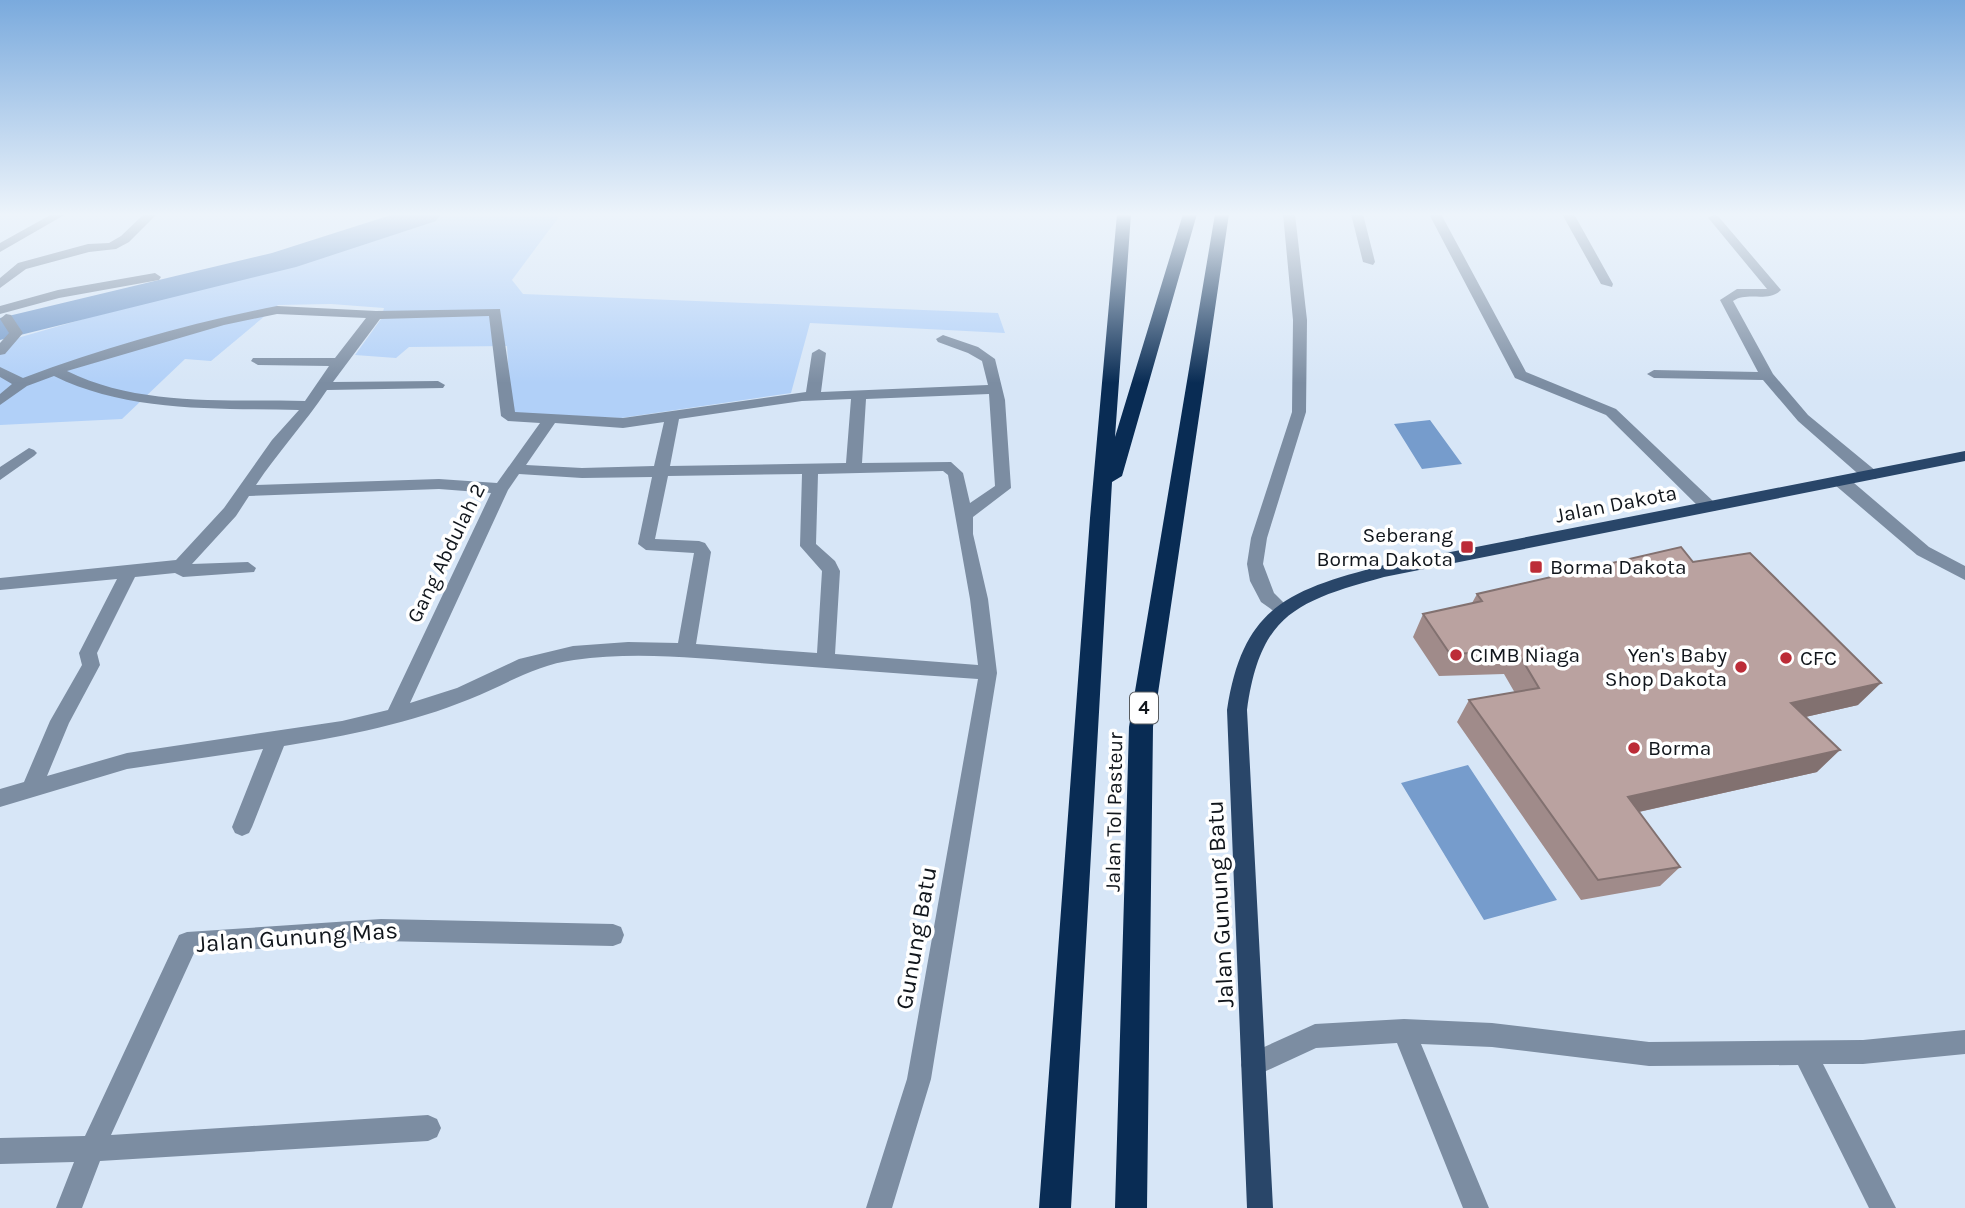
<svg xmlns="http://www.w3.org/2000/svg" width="1965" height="1208" font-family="Karla,sans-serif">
<rect width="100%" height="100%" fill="#d7e6f7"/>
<path fill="#b1d0f8" d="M 434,214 L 561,214 L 512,280 L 523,294 L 998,313 L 1005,333 L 810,323 L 791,393 L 621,418 L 511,413 L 507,346 L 409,347 L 396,358 L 355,355 L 381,319 L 384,308 L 331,304 L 278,305 L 211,361 L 185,359 L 122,419 L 0,425 L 0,343 L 324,250 Z"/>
<path fill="#769ccc" d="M 1430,420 L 1462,464 L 1422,469 L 1394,424 Z
M 1468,765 L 1557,900 L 1484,920 L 1401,783 Z"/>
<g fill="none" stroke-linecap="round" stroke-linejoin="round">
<path fill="#769ccc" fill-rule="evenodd" d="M 394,214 L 441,214 L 436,221 L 296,267 L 0,340 L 0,318 L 272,253 Z"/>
<path fill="#7c8da2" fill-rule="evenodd" d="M 52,214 L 66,214 L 0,252 L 0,243 Z
M 144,214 L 157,214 L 129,242 L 116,249 L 89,252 L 26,269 L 0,288 L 0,278 L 18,263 L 88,244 L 109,243 L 121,236 Z
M 1283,214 L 1295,214 L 1307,320 L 1306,412 L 1267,538 L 1263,564 L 1274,593 L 1291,610 L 1282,617 L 1261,602 L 1250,581 L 1247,564 L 1251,538 L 1292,412 L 1293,320 Z
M 1351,214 L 1363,214 L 1375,262 L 1373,265 L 1363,262 Z
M 1429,214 L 1441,214 L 1526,372 L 1616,409 L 1715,503 L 1717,507 L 1715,511 L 1703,511 L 1606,415 L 1515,378 Z
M 1562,214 L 1574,214 L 1613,284 L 1612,287 L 1601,284 Z
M 1714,214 L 1718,216 L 1781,290 C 1768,303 1748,291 1733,301 L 1773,374 L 1808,415 L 1876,471 L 1878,475 L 1876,479 L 1864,479 L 1798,421 L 1763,380 L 1654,378 L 1647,374 L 1654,370 L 1758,372 L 1720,300 L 1737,289 L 1767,289 L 1710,220 L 1708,218 Z
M 155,273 L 161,277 L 159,280 L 59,298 L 0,314 L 0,306 L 58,290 Z
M 277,306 L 376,311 L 500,309 L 515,412 L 623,418 L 806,392 L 812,353 L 819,349 L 826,353 L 821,392 L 988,385 L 982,361 L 968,353 L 938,342 L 936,339 L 943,335 L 978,347 L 995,359 L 1005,400 L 1011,488 L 973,517 L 973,534 L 988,599 L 997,673 L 931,1079 L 892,1208 L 866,1208 L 907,1079 L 978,679 C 905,674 832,668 760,663 C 698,658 635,651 574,660 C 535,665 505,685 470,699 C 411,723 347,736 284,746 L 252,827 L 249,833 L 242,836 L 235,833 L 232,827 L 263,749 L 127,769 L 0,807 L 0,789 L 24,782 L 50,721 L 82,665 L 79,653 L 117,579 L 0,590 L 0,578 L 176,560 L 224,508 L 272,440 L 299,410 C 217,408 129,413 54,376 L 27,386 L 0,405 L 0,394 L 12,384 L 0,377 L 0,367 L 23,378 C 105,347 191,323 277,306 ZM 277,314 L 366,318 L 335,358 L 253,358 L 251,361 L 258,365 L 329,366 L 305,401 C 227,399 139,407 67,371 L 224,325 ZM 489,316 L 501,416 L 508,421 L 540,423 L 497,483 L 439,479 L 256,485 C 278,452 305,423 327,390 L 443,388 L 445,385 L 438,381 L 333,382 L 380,319 ZM 989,394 L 995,486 L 970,503 L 963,473 L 951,462 L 862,463 L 866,399 ZM 851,399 L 846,463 L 670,466 L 679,419 L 802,401 ZM 664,422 L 654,466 L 582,468 L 526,465 L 555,423 L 623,428 ZM 943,471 L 948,475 L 970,599 L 978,665 L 835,654 L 840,571 L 835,561 L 816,544 L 818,474 ZM 519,474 L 582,478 L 652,477 L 638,544 L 646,550 L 694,553 L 678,643 L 628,642 L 573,646 L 519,659 L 457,688 L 410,703 L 508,490 ZM 802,474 L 800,546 L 822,571 L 817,653 L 696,644 L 711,552 L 705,543 L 699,541 L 655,539 L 668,476 ZM 439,489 L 491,493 L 388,710 L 342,721 L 127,753 L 47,776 L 69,723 L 100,665 L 97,653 L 135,577 L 175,573 L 183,577 L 254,572 L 256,568 L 248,562 L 192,564 L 236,516 L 249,496 Z
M 6,314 L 11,315 L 23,333 L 5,354 L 0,355 L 0,343 L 9,333 L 0,319 Z
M 29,448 L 34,450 L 37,453 L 34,456 L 0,480 L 0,467 Z
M 1841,476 L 1847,477 L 1929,547 L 1965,566 L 1965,580 L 1917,555 L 1835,485 L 1833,481 L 1835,477 Z
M 381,919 L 613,924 L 621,927 L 624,935 L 621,943 L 613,946 L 381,941 L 194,953 L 111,1135 L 428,1115 L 437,1119 L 441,1128 L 437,1137 L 428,1141 L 100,1161 L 82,1208 L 56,1208 L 74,1162 L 0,1164 L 0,1138 L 85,1136 L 179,935 L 187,932 Z
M 1404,1019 L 1492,1023 L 1649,1042 L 1863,1040 L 1965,1030 L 1965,1054 L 1863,1064 L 1823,1064 L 1896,1208 L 1869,1208 L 1798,1065 L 1649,1066 L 1492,1047 L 1421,1044 L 1489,1208 L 1463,1208 L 1397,1043 L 1316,1048 L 1253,1077 L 1244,1074 L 1241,1065 L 1244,1056 L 1315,1024 Z"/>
<path fill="#294669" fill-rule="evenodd" d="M 1965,451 L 1965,461 L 1384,577 C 1297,601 1260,614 1247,710 L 1273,1208 L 1247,1208 L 1227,710 C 1243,605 1290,590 1384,565 Z"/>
<path fill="#092c54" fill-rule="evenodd" d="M 1117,214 L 1131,214 L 1115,437 L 1183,214 L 1197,214 L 1122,476 L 1112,482 L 1071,1208 L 1039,1208 L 1090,518 Z
M 1215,214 L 1229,214 L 1153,727 L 1147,1208 L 1115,1208 L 1129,727 Z"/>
</g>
<path fill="#a08b8a" d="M 1693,562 L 1858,705 L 1805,717 L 1817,772 L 1639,812 L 1680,867 L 1660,886 L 1581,900 L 1457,722 L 1469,700 L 1515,693 L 1504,674 L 1439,676 L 1413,637 L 1423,614 L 1472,603 L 1477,594 Z"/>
<path fill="#827170" d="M 1881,683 L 1858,705 L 1770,725 L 1791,703 Z
M 1840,750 L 1817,772 L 1611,818 L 1628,797 Z"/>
<path fill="#baa2a0" stroke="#827170" stroke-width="2" d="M 1681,547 L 1693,562 L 1750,553 L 1881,683 L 1791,703 L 1840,750 L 1628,797 L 1680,867 L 1598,880 L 1469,700 L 1539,688 L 1517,651 L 1450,654 L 1423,614 L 1482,601 L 1477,594 Z"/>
<linearGradient id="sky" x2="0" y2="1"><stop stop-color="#7aaadd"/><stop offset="0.56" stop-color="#edf4fb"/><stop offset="1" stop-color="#edf4fb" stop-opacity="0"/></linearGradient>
<rect width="1965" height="383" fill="url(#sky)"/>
<g fill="#bc2c37" stroke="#fff" stroke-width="2.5">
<rect x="1460" y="540" width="14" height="14" rx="3.5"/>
<rect x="1529" y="560" width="14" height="14" rx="3.5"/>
<circle cx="1456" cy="655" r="7"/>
<circle cx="1786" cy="658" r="7"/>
<circle cx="1741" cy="667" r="7"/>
<circle cx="1634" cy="748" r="7"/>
</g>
<g text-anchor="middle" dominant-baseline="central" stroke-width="7" stroke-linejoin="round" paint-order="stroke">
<rect fill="#fff" stroke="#585c60" stroke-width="2" x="1130" y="692.5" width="28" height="31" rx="5"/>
<g font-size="19" font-weight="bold" fill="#11161c">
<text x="1144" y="708">4</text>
</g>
<g font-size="21" fill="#11161c" stroke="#fff">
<text transform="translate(1616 504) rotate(-11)">Jalan Dakota</text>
<text transform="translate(446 553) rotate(-64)">Gang Abdulah 2</text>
<text transform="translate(1114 812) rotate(-89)">Jalan Tol Pasteur</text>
</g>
<g font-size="21" fill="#11161c" stroke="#fff" text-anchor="start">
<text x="1453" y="535" text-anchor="end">Seberang<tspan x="1453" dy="24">Borma Dakota</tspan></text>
<text x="1550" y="567">Borma Dakota</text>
<text x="1470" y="655">CIMB Niaga</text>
<text x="1727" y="655" text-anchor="end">Yen's Baby<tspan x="1727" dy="24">Shop Dakota</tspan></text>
<text x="1800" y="658">CFC</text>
<text x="1648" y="748">Borma</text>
</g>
<g font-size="24" fill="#11161c" stroke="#fff">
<text transform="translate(1220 904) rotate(-93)">Jalan Gunung Batu</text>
<text transform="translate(297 937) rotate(-4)">Jalan Gunung Mas</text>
<text transform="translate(916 938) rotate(-80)">Gunung Batu</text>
</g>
</g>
</svg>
